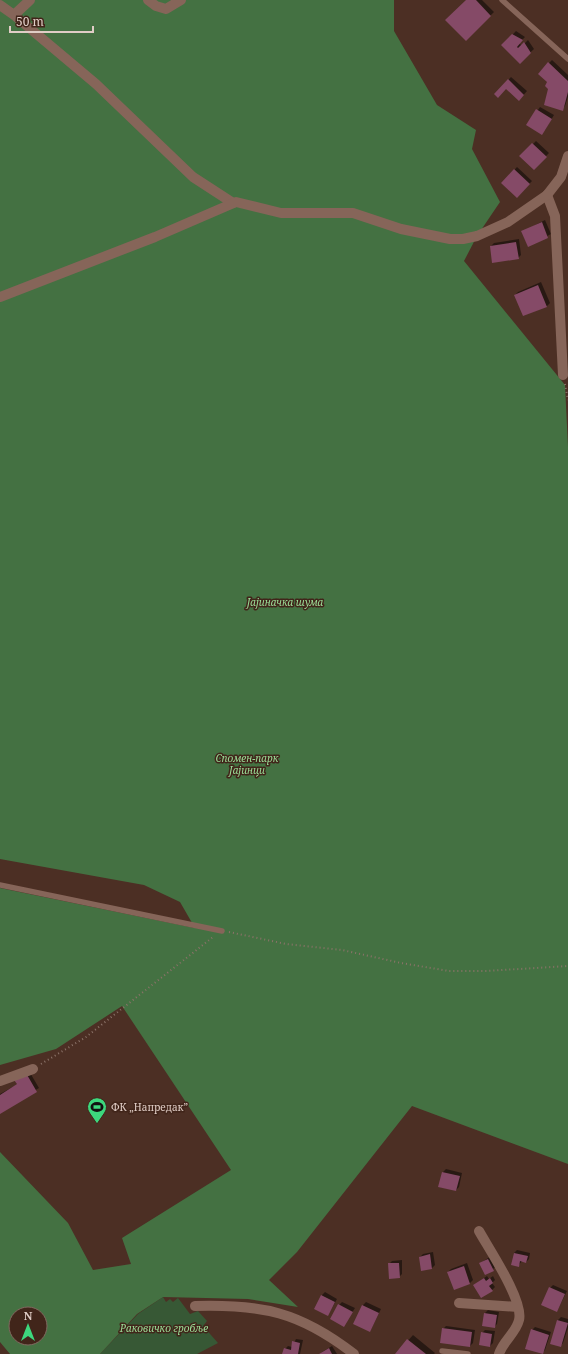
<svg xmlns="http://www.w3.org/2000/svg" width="568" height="1354" font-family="'Noto Serif',serif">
<rect width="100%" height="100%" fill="#4c2f24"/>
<path fill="#375835" d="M 163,1297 L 166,1302 L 170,1299 L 173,1302 L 178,1298 L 190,1314 L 198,1311 L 207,1321 L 203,1326 L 218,1343 L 197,1354 L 100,1354 L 138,1314 Z"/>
<path fill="#447142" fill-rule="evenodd" d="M 0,0 L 394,0 L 394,31 L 437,105 L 476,130 L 472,149 L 500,202 L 477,236 L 464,261 L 565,385 L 568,447 L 568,1164 L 412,1106 L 297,1252 L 269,1280 L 298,1307 L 248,1299 L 163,1297 L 137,1314 L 100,1354 L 10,1354 L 0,1342 L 0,1152 L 68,1223 L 93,1270 L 131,1264 L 122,1238 L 231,1170 L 122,1006 L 56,1049 L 0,1065 L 0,888 L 195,928 L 180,902 L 144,885 L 0,859 ZM 16,1314 L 40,1314 L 40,1338 L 16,1338 Z"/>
<path fill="#0007" d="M 467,0 L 482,0 L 494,12 L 466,40 Z
M 516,31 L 525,37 L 519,43 L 522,46 L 528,40 L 534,49 L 520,62 L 503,45 Z
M 552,60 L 568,75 L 568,97 L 565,106 L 562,109 L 550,88 L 548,82 L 539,73 Z
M 511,77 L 527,91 L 519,100 L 506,88 L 495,94 Z
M 540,107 L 554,115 L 545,130 L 528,124 Z
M 536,141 L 549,153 L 534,168 L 521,156 Z
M 517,167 L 532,181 L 517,197 L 502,183 Z
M 545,220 L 551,234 L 528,246 L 522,232 Z
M 519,239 L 521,255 L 518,258 L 491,246 L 494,243 Z
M 541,282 L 550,303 L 547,306 L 524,315 L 515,295 L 518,292 Z
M 29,1071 L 39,1088 L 0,1111 L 0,1094 L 18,1084 Z
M 446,1169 L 462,1173 L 459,1187 L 456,1190 L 440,1187 L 443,1172 Z
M 517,1250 L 530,1253 L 529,1259 L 526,1262 L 522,1261 L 518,1266 L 514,1253 Z
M 433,1252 L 435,1265 L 432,1268 L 422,1269 L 420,1257 L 423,1254 Z
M 491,1256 L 496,1267 L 486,1273 L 481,1263 Z
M 402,1260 L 402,1274 L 399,1277 L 389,1264 L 392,1261 Z
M 467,1263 L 473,1280 L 470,1283 L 448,1272 L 451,1269 Z
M 487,1276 L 489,1279 L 493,1276 L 495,1280 L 492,1283 L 495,1287 L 492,1290 L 474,1285 Z
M 553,1285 L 567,1291 L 557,1311 L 550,1288 Z
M 325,1292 L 337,1299 L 328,1315 L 322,1295 Z
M 342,1302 L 355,1308 L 344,1325 L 339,1305 Z
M 366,1302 L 381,1309 L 370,1331 L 363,1305 Z
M 488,1310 L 499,1312 L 497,1324 L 494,1327 L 485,1313 Z
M 561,1317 L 568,1319 L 568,1328 L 563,1343 L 560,1346 L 551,1343 L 558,1320 Z
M 446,1326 L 475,1330 L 473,1343 L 470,1346 L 443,1329 Z
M 535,1327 L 551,1332 L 545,1350 L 542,1353 L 532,1330 Z
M 485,1330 L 495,1331 L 493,1343 L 490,1346 L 482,1333 Z
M 413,1335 L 435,1353 L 434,1354 L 396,1354 Z
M 296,1339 L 303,1340 L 300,1354 L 283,1354 L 285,1349 L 288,1346 L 292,1347 Z
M 332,1346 L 337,1354 L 320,1354 L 322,1352 Z"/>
<path fill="#854a67" d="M 466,0 L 476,0 L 491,16 L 466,41 L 445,20 Z
M 512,34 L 523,40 L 517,47 L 518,48 L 524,42 L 531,53 L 520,64 L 501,45 Z
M 548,62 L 568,81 L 568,92 L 563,111 L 544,105 L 548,89 L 545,86 L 547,82 L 538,74 Z
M 508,79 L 524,95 L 519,101 L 506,89 L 498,98 L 494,94 Z
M 536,109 L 552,119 L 542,135 L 526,125 Z
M 532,143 L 547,157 L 534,170 L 519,156 Z
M 514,169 L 530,184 L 517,198 L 501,183 Z
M 542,222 L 548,238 L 528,247 L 521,231 Z
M 516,242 L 519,259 L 492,263 L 490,246 Z
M 538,285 L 547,307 L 523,316 L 514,295 Z
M 26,1073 L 37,1092 L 0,1114 L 0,1095 L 17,1084 L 14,1080 Z
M 442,1172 L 460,1176 L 456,1191 L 438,1187 Z
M 514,1253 L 528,1256 L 526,1263 L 520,1261 L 519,1267 L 511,1265 Z
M 430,1254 L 432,1269 L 421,1271 L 419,1257 Z
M 488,1259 L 494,1271 L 485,1275 L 479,1263 Z
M 388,1263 L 399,1263 L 400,1278 L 389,1279 Z
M 464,1266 L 470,1284 L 454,1290 L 447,1272 Z
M 484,1278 L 486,1281 L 490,1278 L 493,1283 L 489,1286 L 493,1291 L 481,1298 L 473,1285 Z
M 549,1287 L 565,1294 L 557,1312 L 541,1305 Z
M 321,1295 L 335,1302 L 328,1316 L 314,1309 Z
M 338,1304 L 353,1312 L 344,1327 L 330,1319 Z
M 362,1305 L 379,1313 L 370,1332 L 353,1324 Z
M 484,1313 L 497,1315 L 495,1328 L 482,1326 Z
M 557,1320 L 568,1323 L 561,1347 L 550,1344 Z
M 442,1328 L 472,1332 L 470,1347 L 440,1343 Z
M 531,1329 L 549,1335 L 543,1354 L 525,1349 Z
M 481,1332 L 492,1334 L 490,1347 L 479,1345 Z
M 407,1339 L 426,1354 L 395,1354 Z
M 292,1341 L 300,1343 L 298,1354 L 282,1354 L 284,1348 L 291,1350 Z
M 329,1348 L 332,1354 L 319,1354 Z"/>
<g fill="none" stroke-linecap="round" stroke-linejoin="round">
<path stroke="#8b7369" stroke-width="2" stroke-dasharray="1 3" stroke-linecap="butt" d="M 565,384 L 568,400
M 229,932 L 286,944 L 342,950 L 401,963 L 449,971 L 487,971 L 568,966
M 41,1064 L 86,1037 L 213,937"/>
<path stroke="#866559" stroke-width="5.5" d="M 502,0 L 568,59
M 0,885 L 222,931
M 442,1351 L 468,1354"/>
<path stroke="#866559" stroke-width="10" d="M 148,0 L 156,6 L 166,9 L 181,0
M 0,5 L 14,15 L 96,84 L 193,177 L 233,203
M 14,15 L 30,0
M 547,195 L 555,216 L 563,375
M 0,1081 L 33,1069
M 479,1231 C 489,1249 524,1301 519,1320 C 516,1333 503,1341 499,1354
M 459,1303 L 518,1307
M 195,1306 C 262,1304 300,1312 354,1354"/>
<path stroke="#866559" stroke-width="10" d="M 0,297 L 155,237 L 236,202 L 281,213 L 353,213 L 401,229 L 450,239 L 463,239 L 477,236 L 508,222 L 547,195 L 561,177 L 568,156"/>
</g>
<defs>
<g id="stadium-pin" transform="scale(1)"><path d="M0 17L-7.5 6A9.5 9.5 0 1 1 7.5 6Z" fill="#3dd77d" stroke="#41251a"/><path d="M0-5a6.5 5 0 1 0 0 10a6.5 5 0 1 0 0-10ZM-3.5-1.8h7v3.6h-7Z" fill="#111"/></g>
</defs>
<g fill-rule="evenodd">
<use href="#stadium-pin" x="97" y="1107"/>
</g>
<g text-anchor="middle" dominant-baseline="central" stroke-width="3" stroke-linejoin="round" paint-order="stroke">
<g font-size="10" font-style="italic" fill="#9bde98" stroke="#41251a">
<text x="285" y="602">Јајиначка шума</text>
<text x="247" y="758">Спомен-парк<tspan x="247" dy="12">Јајинци</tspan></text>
<text x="164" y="1328">Раковичко гробље</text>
</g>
<g font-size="10" fill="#e0cdc6" stroke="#41251a" text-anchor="start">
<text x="111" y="1107">ФК „Напредак”</text>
</g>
</g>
<g transform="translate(28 1326)"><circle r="19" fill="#41251a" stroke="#81685f"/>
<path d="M0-3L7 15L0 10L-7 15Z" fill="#3dd77d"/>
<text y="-6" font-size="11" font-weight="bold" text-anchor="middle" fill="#e0cdc6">N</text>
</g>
<path d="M10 26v6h83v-6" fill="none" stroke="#e0cdc6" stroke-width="2"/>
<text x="16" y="26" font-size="12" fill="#e0cdc6" stroke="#41251a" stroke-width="3" paint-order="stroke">50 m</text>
</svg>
